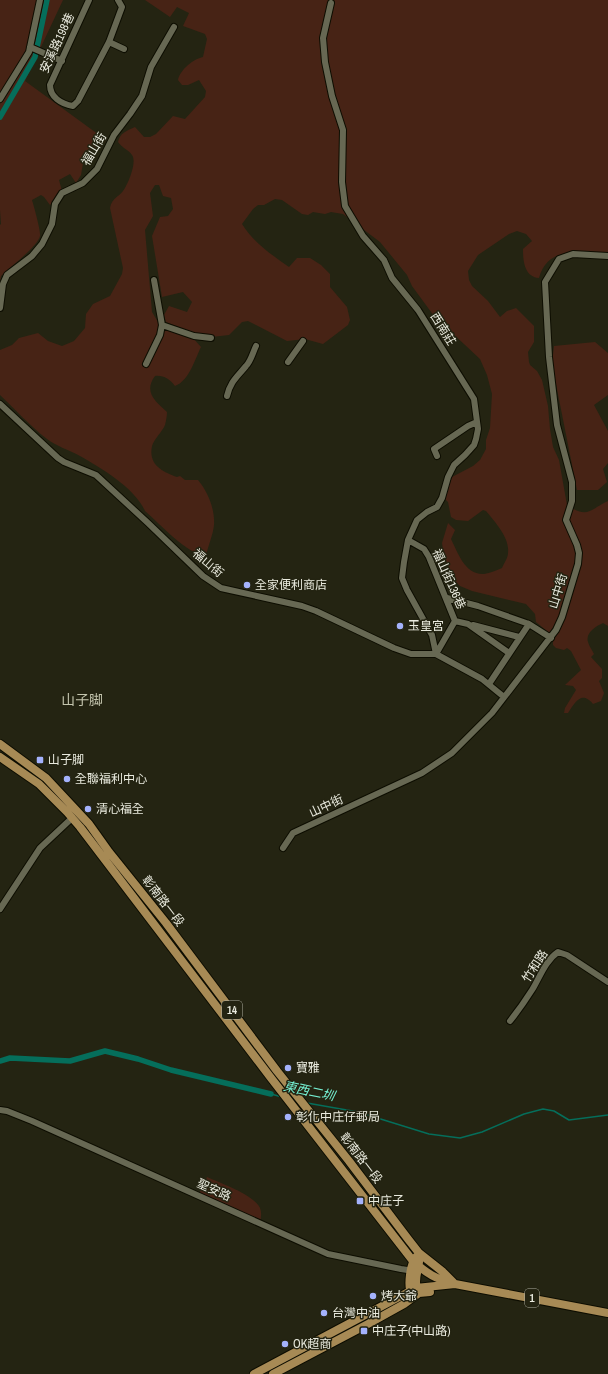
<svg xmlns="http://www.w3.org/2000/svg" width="608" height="1374" font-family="'Archivo Narrow','Noto Sans TC',sans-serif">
<rect width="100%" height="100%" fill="#242412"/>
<path fill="#472315" d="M 0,0 L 63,0 L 25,81 L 106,140 L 101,147 L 85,151 L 81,175 L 76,183 L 70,174 L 59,180 L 62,191 L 50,205 L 44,197 L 41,195 L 32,200 C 34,207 41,231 40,236 C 38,246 9,268 1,276 L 0,281 L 0,225 L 1,224 L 0,210 Z
M 145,0 L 608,0 L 608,256 C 583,250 547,246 539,278 C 524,277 523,260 523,249 L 532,241 L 526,234 L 517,231 L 509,234 L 478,255 L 468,271 L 469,280 L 472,286 L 488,301 L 500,317 L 507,311 L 516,308 L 534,326 L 534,342 L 528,352 L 529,362 L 530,365 L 537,371 L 542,380 L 548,406 L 550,429 L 553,447 L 559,460 L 567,505 C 588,519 589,510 608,501 L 608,626 L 603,623 C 596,626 585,633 588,642 C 589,646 592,650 594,654 L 591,657 L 602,669 L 602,678 L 599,681 L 604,693 L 601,701 L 593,704 C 581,690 575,703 568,713 L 564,713 L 565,708 L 576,690 L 573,686 L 565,685 L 581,670 L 571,651 L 567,648 L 564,650 L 556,648 L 553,645 L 553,636 L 536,622 L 535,614 L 526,604 L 472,591 L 460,586 L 454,580 L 444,556 L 442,543 L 448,523 L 455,530 L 451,539 C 458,553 465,575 484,574 C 490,573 497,570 502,568 C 504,563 508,558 508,553 C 510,538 495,522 486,511 L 483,510 L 468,521 L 456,520 L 451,517 L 448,502 L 441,495 L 450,483 L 452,477 L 473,466 L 480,460 L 486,449 L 486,440 L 490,428 L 492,394 L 487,375 L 480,359 L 434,316 L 412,286 L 407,275 L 380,242 L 343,214 L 331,212 L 325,214 L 313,212 L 308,215 L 302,214 L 282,200 L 275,199 L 264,205 L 258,205 L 253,209 L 242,224 C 253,242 272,255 289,267 L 297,258 L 310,258 L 321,265 L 330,274 L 330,287 L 347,307 L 350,320 L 348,325 L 323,344 L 305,339 L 287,341 L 248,321 L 242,322 L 229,335 L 211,337 L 198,335 L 166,322 L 164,315 L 169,306 L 187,312 L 192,302 L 183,292 L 162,297 L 152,236 L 160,217 L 168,216 L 173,209 L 171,198 L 163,196 L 159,185 L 155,185 L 150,193 L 153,216 L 145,230 L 152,312 L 161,327 L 193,338 L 201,347 C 195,359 189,381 175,386 C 170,379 163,375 155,376 C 143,392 156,402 167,412 C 167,416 166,421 165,425 C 162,432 154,439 152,446 C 148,465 163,472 177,477 L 180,476 L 185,480 L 198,480 C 208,492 215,509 214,525 C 213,535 208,546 206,556 C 188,555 159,523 145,511 C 135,488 101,468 80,456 C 69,450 56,446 47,439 C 30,426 15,409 0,395 L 0,350 L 12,345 L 19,338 L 38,333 L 48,341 L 62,346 L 74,341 L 85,328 L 86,314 L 93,304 L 110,296 L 122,274 L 123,268 L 110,208 C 112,197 120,197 125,188 C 129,181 137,162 132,155 C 129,150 122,148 118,142 C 120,133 126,131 135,127 L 144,137 L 150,137 L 156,134 L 173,116 L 185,119 L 205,97 L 206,91 L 199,80 L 188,85 L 182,85 L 178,80 C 180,70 193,59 203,57 L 207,39 L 205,34 L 183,26 L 189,13 L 177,7 L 170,17 Z
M 595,342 L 608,353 L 608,395 L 594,405 L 608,431 L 608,463 L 603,469 L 607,482 L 598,490 L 577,490 L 552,364 L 554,346 Z
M 207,1177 C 220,1183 253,1194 260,1208 C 262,1213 261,1218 260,1223 L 198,1196 Z"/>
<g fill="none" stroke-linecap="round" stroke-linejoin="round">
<path stroke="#056e5b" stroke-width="1.5" d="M 271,1094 L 282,1097
M 307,1103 L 358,1112 L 429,1134 L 460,1138 L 482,1132 L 524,1114 L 543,1109 L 554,1111 L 569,1120 L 608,1115"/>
<path stroke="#056e5b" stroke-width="5.5" d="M 0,117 L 35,57 L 47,0
M 0,1061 L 10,1058 L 70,1061 L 105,1051 L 109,1052 L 138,1059 L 171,1070 L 271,1094"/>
<g stroke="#0d0d01" stroke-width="8">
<path id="minor" d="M 89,0 L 50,85 C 50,97 61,104 73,106 L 78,101 L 109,42 L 122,7 L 118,0
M 331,3 L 323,38 L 325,62 L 332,96 L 343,130 L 342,182 L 345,206 L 363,236 L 384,260 L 392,278 L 418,310 L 474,399 L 478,429 L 476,439 L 474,445 L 465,455 L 454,465 L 448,477 L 442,498 L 437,507 L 427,512 L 417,520 L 408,540 L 404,562 L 402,578 L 407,590 L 432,635 L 436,654
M 109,42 L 124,49
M 30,47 L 62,61
M 0,99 L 29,52 L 40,0
M 154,280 L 162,325 L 194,336 L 211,338
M 0,308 L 3,284 L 7,275 L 32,256 L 42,244 L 52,224 L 55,204 L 62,193 L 83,183 L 97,169 L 114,135 L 130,114 L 142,96 L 151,67 L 174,27
M 288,362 L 303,341
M 146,364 L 160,335 L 162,325
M 227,396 C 230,382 237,377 246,366 C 251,361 253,352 256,346
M 0,404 L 58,458 L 64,462 L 96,475 L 148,523 L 203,576 L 221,588 L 302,606 L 316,611 L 394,648 L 411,654 L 436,654 L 482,679 L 504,697
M 437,456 L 434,449 L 468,426 L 477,422
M 408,540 L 424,549 L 429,557 L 455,621
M 447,598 L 478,606 L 529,624 L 551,638
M 455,621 L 468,624 L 509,653
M 473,625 L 519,637
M 436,654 L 455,621
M 489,684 L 529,624
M 283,848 L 293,833 L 422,773 L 452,753 L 492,713 L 556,630 L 562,617 L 578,564 L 579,553 L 577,545 L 566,520 L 572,501 L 572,482 L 557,425 L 549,357 L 545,282 L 559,259 L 573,254 L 608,256
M 0,909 L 40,848 L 72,818
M 510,1021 C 518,1011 525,1001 532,990 C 540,977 545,961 558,952 L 567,955 L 608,982
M 0,1110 L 7,1111 L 32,1121 L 328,1254 L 401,1269 L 414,1271"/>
</g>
<g stroke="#0d0d01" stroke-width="10">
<path id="major" d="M 0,744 L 46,778 L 89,824 L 109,852 L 166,923 L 277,1071 L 349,1161 L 408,1239 L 419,1253 L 443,1272 L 455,1284
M 0,757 L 39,784 L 67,812 L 80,827 L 271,1078 L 413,1261 C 427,1274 436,1279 455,1284
M 418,1291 C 413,1283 418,1271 419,1262
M 412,1295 C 407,1287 410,1265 416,1257
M 254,1374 L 416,1288 L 455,1284 L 608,1313
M 273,1374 L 368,1324 L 404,1304 L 419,1293 L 430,1292"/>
</g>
<use href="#minor" stroke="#676853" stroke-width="6"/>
<use href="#major" stroke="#a78a55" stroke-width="8"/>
</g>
<g fill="#a4b2fc" stroke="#242412" stroke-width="1.5">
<circle cx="247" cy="585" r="4"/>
<circle cx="400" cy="626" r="4"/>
<rect x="36" y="756" width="8" height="8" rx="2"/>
<circle cx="67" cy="779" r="4"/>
<circle cx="88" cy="809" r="4"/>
<circle cx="288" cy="1068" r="4"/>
<circle cx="288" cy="1117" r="4"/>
<rect x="356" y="1197" width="8" height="8" rx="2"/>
<circle cx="373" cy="1296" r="4"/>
<circle cx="324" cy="1313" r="4"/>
<rect x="360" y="1327" width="8" height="8" rx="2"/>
<circle cx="285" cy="1344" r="4"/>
</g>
<g text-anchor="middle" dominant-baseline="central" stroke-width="3" stroke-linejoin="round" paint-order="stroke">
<g fill="#242412" stroke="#afafa2" stroke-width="1">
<rect x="222" y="1001" width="20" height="18" rx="3"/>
<rect x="525" y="1289" width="14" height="18" rx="3"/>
</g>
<g font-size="11" font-weight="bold" fill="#eaebdf">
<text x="232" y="1010">14</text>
<text x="532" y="1298">1</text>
</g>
<g font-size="12" fill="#eaebdf" stroke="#242412">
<text transform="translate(57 43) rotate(-65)">安溪路198巷</text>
<text transform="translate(94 149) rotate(-59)">福山街</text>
<text transform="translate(443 329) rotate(58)">西南莊</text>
<text transform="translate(208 563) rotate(40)">福山街</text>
<text transform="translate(449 579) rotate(66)">福山街136巷</text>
<text transform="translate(558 591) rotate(-73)">山中街</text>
<text transform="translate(326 806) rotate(-25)">山中街</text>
<text transform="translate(163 901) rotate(52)">彰南路一段</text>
<text transform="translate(535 966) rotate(-57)">竹和路</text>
<text transform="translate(361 1158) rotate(52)">彰南路一段</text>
<text transform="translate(214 1190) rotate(24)">聖安路</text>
</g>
<g font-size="12" fill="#eaebdf" stroke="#242412" text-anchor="start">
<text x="255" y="585">全家便利商店</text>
<text x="408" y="626">玉皇宮</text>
<text x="48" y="760">山子脚</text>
<text x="75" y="779">全聯福利中心</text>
<text x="96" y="809">清心福全</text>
<text x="296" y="1068">寶雅</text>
<text x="296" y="1117">彰化中庄仔郵局</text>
<text x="368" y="1201">中庄子</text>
<text x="381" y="1296">烤大爺</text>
<text x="332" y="1313">台灣中油</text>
<text x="372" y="1331">中庄子(中山路)</text>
<text x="293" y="1344">OK超商</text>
</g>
<g font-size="13" font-style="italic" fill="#75efd2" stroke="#242412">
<text transform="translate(309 1091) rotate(12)">東西二圳</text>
</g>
<g font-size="14" fill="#c4c5ae" stroke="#242412">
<text x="82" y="700">山子脚</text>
</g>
</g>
</svg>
